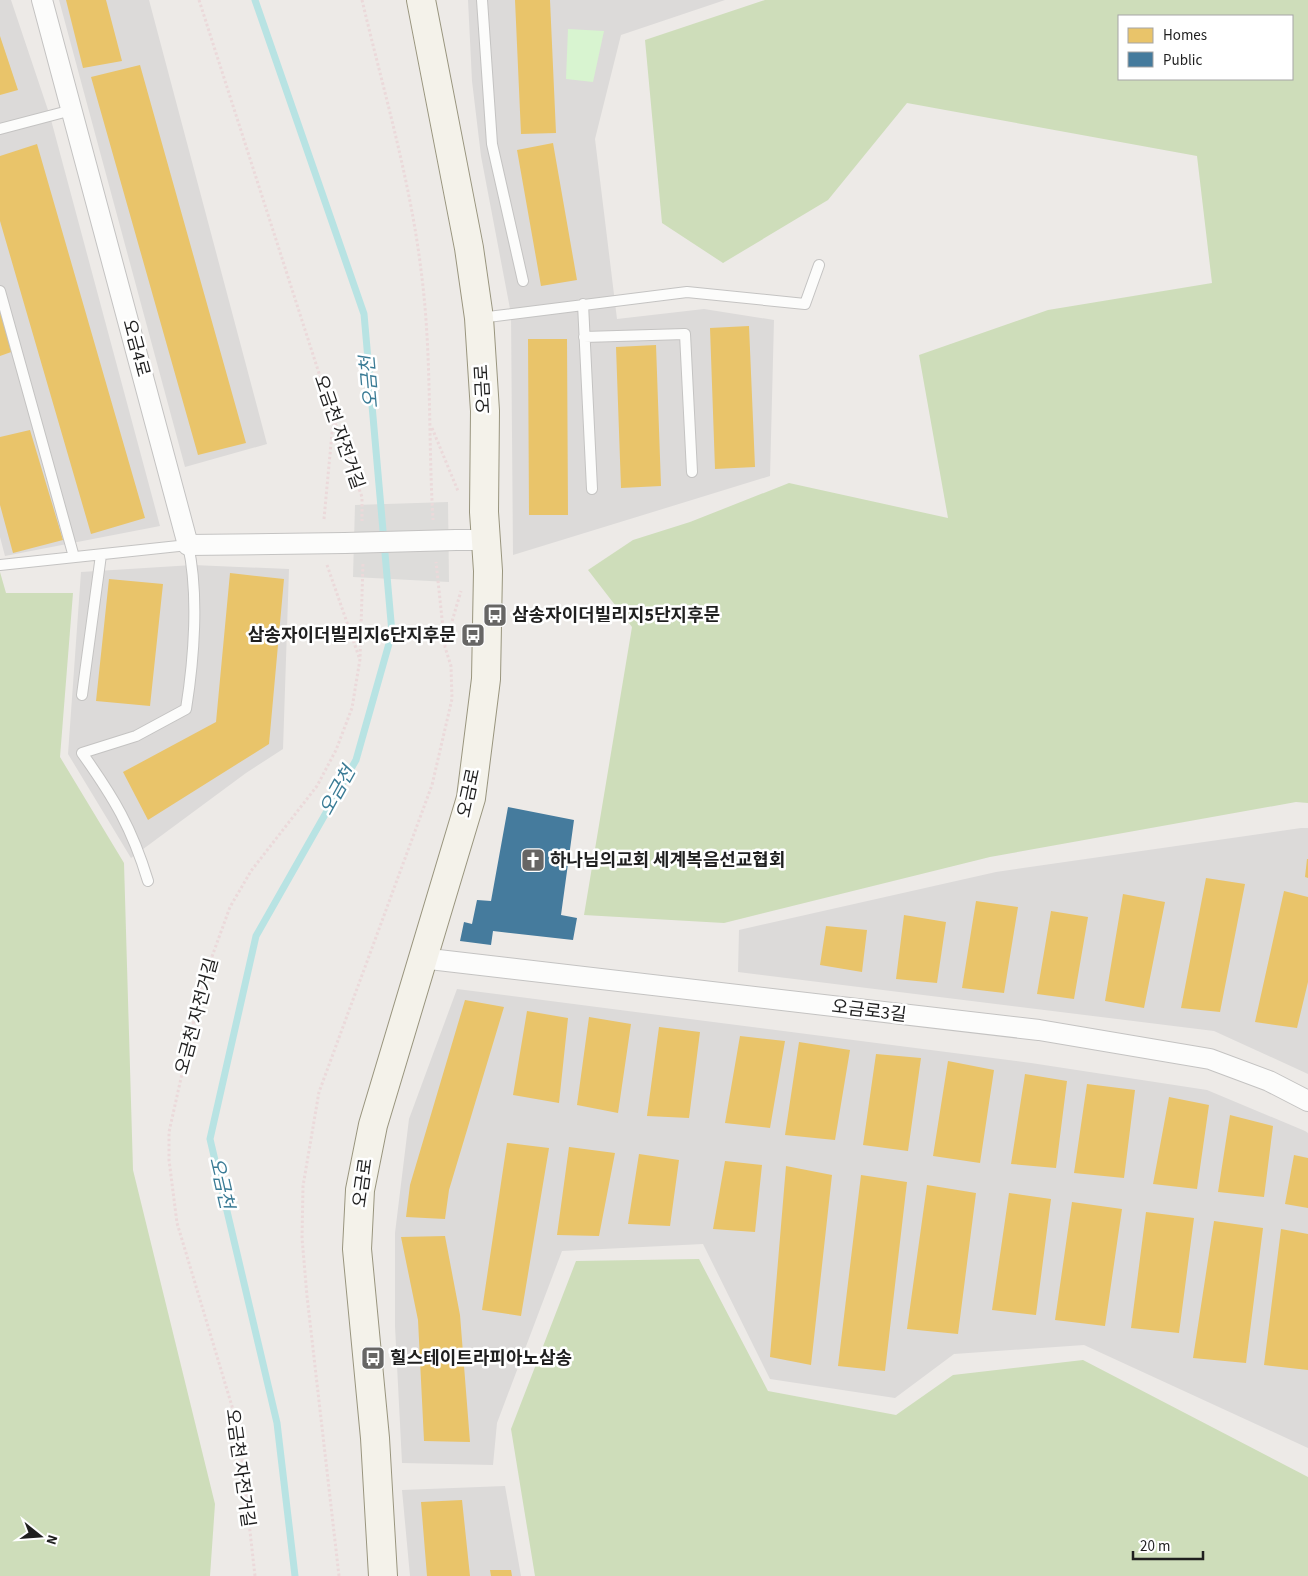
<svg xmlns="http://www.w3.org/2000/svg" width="1308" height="1576" font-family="'Source Sans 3','Noto Sans KR',sans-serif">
<rect width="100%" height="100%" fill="#edeae7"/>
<path fill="#dcdad9" d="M 0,0 L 11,0 L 50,116 L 160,526 L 5,556 L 0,537 Z
M 59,0 L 149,0 L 267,444 L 185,467 Z
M 468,0 L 725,0 L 621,35 L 595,139 L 617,319 L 704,309 L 774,320 L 770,476 L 513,555 L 511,314 L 481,156 L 472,81 Z
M 193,565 L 289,569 L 283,749 L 246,773 L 131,858 L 68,754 L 81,572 Z
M 1301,828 L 1308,828 L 1308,1074 L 1214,1031 L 738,972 L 739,930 L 996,872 Z
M 457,989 L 1031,1063 L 1207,1090 L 1305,1131 L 1308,1133 L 1308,1448 L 1084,1345 L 954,1354 L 895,1398 L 770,1379 L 703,1244 L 562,1251 L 497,1423 L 493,1465 L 402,1463 L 395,1326 L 395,1233 L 409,1119 Z
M 505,1486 L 521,1576 L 410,1576 L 402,1490 Z"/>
<path fill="#ceddba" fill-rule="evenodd" d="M 765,0 L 1308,0 L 1308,803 L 1296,802 L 990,857 L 724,923 L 584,915 L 632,627 L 588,570 L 633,540 L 690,522 L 789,483 L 948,518 L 919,355 L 1048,310 L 1212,283 L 1197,156 L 907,103 L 828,200 L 723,263 L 662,223 L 645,40 ZM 1292,16 L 1292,79 L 1119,79 L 1119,16 Z
M 0,572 L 6,593 L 73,593 L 60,757 L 124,863 L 133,1170 L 215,1504 L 210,1576 L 0,1576 Z
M 699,1259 L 768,1391 L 896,1415 L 953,1375 L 1083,1360 L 1308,1477 L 1308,1576 L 535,1576 L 511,1429 L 576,1261 Z"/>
<path fill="#d8f4d0" d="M 568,29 L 604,31 L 593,82 L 566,79 Z"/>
<path fill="#dddcda" d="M 448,502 L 449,582 L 353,577 L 355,505 Z"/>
<path fill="#e9c46a" d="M 66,0 L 106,0 L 122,61 L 83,68 Z
M 515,0 L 550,0 L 556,133 L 521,134 Z
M 0,36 L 18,90 L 0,95 Z
M 140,65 L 246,443 L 198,455 L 91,77 Z
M 553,143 L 577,280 L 541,286 L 517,150 Z
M 37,144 L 145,518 L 91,534 L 0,221 L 0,156 Z
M 0,308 L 14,351 L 0,356 Z
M 749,326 L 755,467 L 715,469 L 710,328 Z
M 528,339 L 567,339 L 568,515 L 529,515 Z
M 656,345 L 661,486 L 621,488 L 616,347 Z
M 30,430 L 63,540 L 13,553 L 0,505 L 0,437 Z
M 230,573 L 284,579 L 269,744 L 148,820 L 123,772 L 216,722 Z
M 109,579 L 163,584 L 150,706 L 96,701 Z
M 1307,859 L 1308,859 L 1308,878 L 1305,877 Z
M 1206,878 L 1245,884 L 1220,1012 L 1181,1008 Z
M 1284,891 L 1308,897 L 1308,982 L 1297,1028 L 1255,1022 Z
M 1123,894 L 1165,902 L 1144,1008 L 1105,1001 Z
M 976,901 L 1018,907 L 1004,993 L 962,988 Z
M 1051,911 L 1088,917 L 1074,999 L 1037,994 Z
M 904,915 L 946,922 L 937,983 L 896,979 Z
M 826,926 L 867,930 L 862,972 L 820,965 Z
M 465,1000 L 504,1007 L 449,1190 L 445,1219 L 406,1217 L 410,1185 Z
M 527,1011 L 568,1018 L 559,1103 L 513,1095 Z
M 589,1017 L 631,1024 L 618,1113 L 577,1105 Z
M 659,1027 L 700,1032 L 689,1118 L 647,1116 Z
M 740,1036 L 785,1041 L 770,1128 L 725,1123 Z
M 799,1042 L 850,1050 L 835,1140 L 785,1135 Z
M 876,1054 L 921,1058 L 908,1151 L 863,1145 Z
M 948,1061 L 994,1070 L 980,1163 L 933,1156 Z
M 1025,1074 L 1067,1081 L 1056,1168 L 1011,1164 Z
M 1087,1084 L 1135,1090 L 1124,1178 L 1074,1173 Z
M 1169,1097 L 1209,1105 L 1197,1189 L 1153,1184 Z
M 1230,1115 L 1273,1126 L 1264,1197 L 1218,1192 Z
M 507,1143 L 549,1148 L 521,1316 L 482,1310 Z
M 569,1147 L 615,1153 L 599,1236 L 557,1235 Z
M 639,1154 L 679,1160 L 670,1226 L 628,1224 Z
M 1294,1155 L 1308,1158 L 1308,1208 L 1285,1204 Z
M 725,1161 L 762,1165 L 755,1232 L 713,1229 Z
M 786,1166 L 832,1175 L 811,1365 L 770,1357 Z
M 861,1175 L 907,1182 L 885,1371 L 838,1366 Z
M 927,1185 L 976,1193 L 958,1334 L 907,1329 Z
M 1009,1193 L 1051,1199 L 1036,1315 L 992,1310 Z
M 1072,1202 L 1122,1209 L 1105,1326 L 1055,1320 Z
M 1146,1212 L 1194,1218 L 1179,1333 L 1131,1328 Z
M 1214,1221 L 1263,1228 L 1246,1363 L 1193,1358 Z
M 1281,1229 L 1308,1234 L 1308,1370 L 1264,1365 Z
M 445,1236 L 460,1315 L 470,1442 L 424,1441 L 418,1320 L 401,1237 Z
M 462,1500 L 470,1576 L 427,1576 L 421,1502 Z
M 490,1570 L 511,1570 L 512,1576 L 491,1576 Z"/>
<path fill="#457b9d" d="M 508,807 L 574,820 L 561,915 L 577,918 L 573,940 L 493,931 L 491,945 L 460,941 L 464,922 L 472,924 L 477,900 L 491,901 Z"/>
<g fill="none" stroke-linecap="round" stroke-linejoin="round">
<path stroke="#b8e3e3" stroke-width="7" d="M 255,0 L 364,314 L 392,633 L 356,760 L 256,936 L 210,1139 L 277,1423 L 295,1576"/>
<g stroke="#c4c3c2" stroke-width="12">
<path id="lane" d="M 482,0 L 492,144 L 523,281
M 0,129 L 72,110
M 0,291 L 74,557
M 583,304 L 592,489
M 480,318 L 687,292 L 805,304 L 819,265
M 584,337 L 685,334 L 692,472
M 0,565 L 188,545 C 199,594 194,659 186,709 L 136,736 L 82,753 C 114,798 132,828 148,881
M 82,695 L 101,555"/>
</g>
<g stroke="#c4c3c2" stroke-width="22">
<path id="street" d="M 42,0 L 188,545 L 345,543
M 456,540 L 486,540
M 421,958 L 1039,1030 L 1210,1059 L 1269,1081 L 1308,1101"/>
</g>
<g stroke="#99957e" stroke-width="30">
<path id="secondary" d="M 383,1576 L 375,1438 L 357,1249 L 360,1190 L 373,1125 L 471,798 L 486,679 L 488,571 L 484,512 L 485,411 L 479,318 L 469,248 L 421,0"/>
</g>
<path stroke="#ebd9da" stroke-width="3" stroke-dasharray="2.5 2.5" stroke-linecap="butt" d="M 199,0 L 334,420 L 362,497 L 362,521
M 362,0 C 383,89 410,179 421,270 C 432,353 428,437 433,520
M 432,428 L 458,491
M 324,519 L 333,422
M 327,565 L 359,657
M 445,645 L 461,591
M 255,1576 L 240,1442 L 234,1413 L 177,1223 L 169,1160 L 169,1132 L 202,984 L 230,907 L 251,871 L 317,786 L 336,750 L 352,708 L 360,659 L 363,562
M 339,1576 L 307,1296 L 302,1238 L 303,1186 L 319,1092 L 432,785 L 452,699 L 451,666 L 445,647 L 436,562"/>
<use href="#lane" stroke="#fcfcfb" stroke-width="10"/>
<use href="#street" stroke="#fcfcfb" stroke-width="20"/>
<use href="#secondary" stroke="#f4f2ea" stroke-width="28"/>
<g stroke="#c4c3c2" stroke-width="22" stroke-linecap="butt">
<path id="street-bridge" d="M 345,543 L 456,540"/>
</g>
<use href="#street-bridge" stroke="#fcfcfb" stroke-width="20"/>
</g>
<defs>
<g id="bus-square" transform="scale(1.25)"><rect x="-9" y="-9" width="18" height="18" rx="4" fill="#676665" stroke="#fff"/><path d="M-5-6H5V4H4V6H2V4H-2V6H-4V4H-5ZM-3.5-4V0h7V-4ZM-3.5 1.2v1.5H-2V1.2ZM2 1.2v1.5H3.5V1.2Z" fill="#fff"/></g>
<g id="church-square" transform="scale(1.25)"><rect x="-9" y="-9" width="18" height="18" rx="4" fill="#676665" stroke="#fff"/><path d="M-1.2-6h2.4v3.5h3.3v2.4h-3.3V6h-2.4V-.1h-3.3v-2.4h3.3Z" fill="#fff"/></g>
</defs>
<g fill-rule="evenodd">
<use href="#bus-square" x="495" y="615"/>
<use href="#bus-square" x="473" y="635"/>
<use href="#church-square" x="533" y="860"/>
<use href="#bus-square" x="373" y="1358"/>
</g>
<g text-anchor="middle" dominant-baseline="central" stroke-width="5" stroke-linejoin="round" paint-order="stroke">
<g font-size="18" fill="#1f1f1f" stroke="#fff">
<text transform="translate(136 348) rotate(75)">오금4로</text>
<text transform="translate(483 389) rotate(-93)">오금로</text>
<text transform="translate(339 432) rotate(71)">오금천 자전거길</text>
<text transform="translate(469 793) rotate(-78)">오금로</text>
<text transform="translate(869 1011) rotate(7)">오금로3길</text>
<text transform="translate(197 1016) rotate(-75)">오금천 자전거길</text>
<text transform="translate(363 1183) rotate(-82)">오금로</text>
<text transform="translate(240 1468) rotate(82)">오금천 자전거길</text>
</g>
<g font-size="18" font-weight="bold" fill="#1f1f1f" stroke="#fff" text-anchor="start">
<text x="512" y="615">삼송자이더빌리지5단지후문</text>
<text x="456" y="635" text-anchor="end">삼송자이더빌리지6단지후문</text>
<text x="550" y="860">하나님의교회 세계복음선교협회</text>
<text x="390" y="1358">힐스테이트라피아노삼송</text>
</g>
<g font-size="19" font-style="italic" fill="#3a7b95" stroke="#fff">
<text transform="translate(370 382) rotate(-95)">오금천</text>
<text transform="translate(338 791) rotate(-61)">오금천</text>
<text transform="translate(221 1183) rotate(77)">오금천</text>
</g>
</g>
<rect x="1118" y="15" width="175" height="65" fill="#ffffff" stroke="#a5a5a5"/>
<rect x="1128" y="28" width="25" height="15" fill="#e9c46a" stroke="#a5a5a5"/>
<text x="1163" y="40" font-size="15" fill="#1f1f1f">Homes</text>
<rect x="1128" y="52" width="25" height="15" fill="#457b9d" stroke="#a5a5a5"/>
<text x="1163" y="65" font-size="15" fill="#1f1f1f">Public</text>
<g transform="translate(40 1536) rotate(107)" stroke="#ffffff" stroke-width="4" paint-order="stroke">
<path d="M0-4L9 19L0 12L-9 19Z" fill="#1f1f1f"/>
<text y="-8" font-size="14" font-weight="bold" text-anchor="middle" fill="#1f1f1f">N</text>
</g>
<path d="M1133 1551v8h70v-8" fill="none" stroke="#1f1f1f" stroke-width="2.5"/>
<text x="1140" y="1551" font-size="15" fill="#1f1f1f" stroke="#ffffff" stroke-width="4" paint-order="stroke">20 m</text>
</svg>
